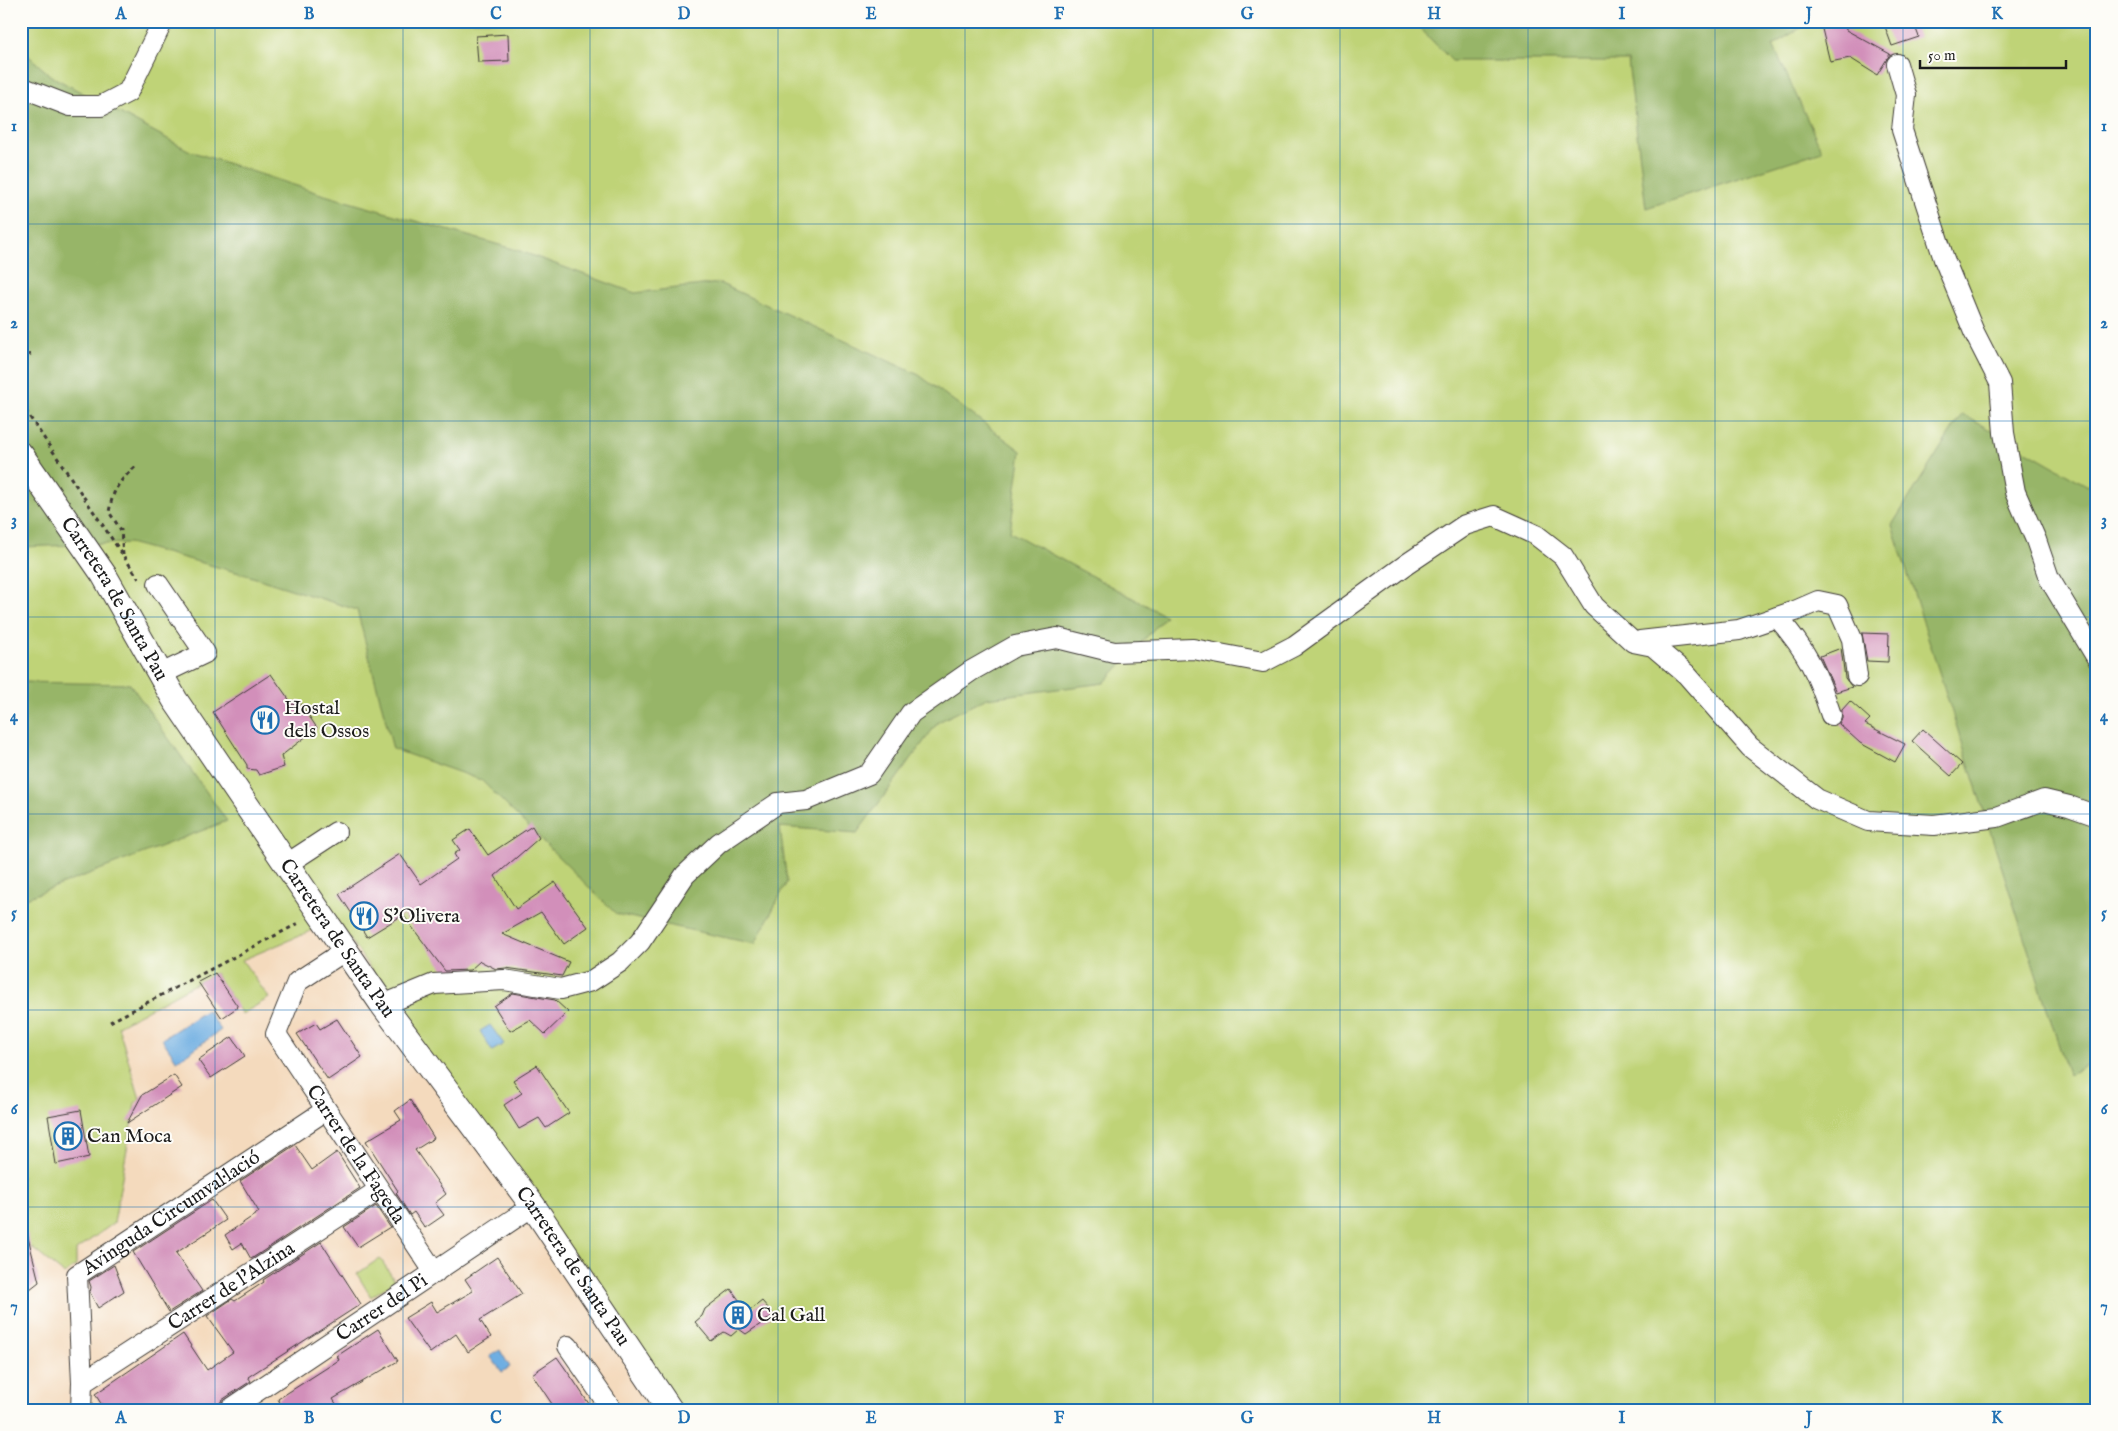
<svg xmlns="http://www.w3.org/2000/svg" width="2118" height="1431" font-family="'IM FELL English',serif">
<rect width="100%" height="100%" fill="#fdfcf7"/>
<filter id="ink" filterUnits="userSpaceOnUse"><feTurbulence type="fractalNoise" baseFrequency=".02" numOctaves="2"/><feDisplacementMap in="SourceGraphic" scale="10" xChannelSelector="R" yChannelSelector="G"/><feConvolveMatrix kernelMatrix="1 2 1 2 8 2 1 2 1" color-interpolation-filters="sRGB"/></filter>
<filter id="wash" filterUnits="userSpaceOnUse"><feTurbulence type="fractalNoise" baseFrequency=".0096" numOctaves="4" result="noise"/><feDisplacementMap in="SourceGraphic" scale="20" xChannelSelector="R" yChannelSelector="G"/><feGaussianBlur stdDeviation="1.12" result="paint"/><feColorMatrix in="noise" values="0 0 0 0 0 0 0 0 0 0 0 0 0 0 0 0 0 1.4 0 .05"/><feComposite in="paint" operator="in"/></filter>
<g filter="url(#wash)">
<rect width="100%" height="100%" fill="#f4dabd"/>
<path fill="#bfd377" stroke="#6e784a" d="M 21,21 L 2097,21 L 2097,1410 L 670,1410 L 337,920 L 242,960 L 269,998 L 242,1014 L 215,973 L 118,1026 L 140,1099 L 135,1103 L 114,1223 L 76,1250 L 76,1266 L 64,1274 L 32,1248 L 21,1247 Z
M 380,1258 L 395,1281 L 371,1297 L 357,1274 Z"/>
<path fill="#97b568" stroke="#5a6842" d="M 1413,21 L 1812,21 L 1773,45 L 1822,151 L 1646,208 L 1628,61 L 1452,61 Z
M 21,49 L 51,76 L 190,151 L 321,194 L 517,250 L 635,293 L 719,283 L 919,375 L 1021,451 L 1010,532 L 1166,616 L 1104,683 L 987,698 L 938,722 L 857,833 L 780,827 L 787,882 L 755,944 L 616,914 L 481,780 L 393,749 L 357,610 L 243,574 L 129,543 L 21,547 Z
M 1962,414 L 2088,486 L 2097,475 L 2097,1062 L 2068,1074 L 1892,525 Z
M 21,682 L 130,684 L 227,821 L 21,900 Z"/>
<path fill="#6eaee2" stroke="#45657f" d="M 207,1010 L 221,1030 L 177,1061 L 162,1039 Z
M 490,1025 L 504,1044 L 492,1051 L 480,1031 Z
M 500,1350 L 510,1367 L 502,1372 L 490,1356 Z"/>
<g id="blocks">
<path fill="#d28fba" d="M 1883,21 L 1913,21 L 1919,37 L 1892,46 Z
M 1844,23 L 1846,30 L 1890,54 L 1877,75 L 1850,58 L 1830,62 L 1822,29 Z
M 508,34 L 509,61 L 478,62 L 476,36 Z
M 1862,633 L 1889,634 L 1888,662 L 1867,661 Z
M 1841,648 L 1845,678 L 1852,687 L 1836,692 L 1820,656 Z
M 271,674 L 293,705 L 299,701 L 317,728 L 281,756 L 284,767 L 259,775 L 256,770 L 247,769 L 247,765 L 213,712 Z
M 1850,701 L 1870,719 L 1865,724 L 1905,744 L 1895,762 L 1860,743 L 1839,724 L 1842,718 L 1842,710 Z
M 1923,729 L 1962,764 L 1951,776 L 1912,741 Z
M 532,826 L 539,838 L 495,876 L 516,909 L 555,882 L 588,927 L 564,944 L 541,912 L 502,934 L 569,962 L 562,976 L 506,968 L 496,969 L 480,961 L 470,970 L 445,971 L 403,915 L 367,937 L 339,894 L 400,854 L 421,884 L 457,859 L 454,854 L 460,850 L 453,840 L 470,829 L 488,855 Z
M 215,973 L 238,1007 L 222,1018 L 198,982 Z
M 513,993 L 555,1000 L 568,1012 L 545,1034 L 530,1020 L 510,1031 L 494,1006 Z
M 337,1019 L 362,1057 L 328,1080 L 297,1034 L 316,1023 L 320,1029 Z
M 232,1037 L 245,1056 L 211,1078 L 198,1060 Z
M 537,1065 L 569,1113 L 546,1128 L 539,1118 L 519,1129 L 504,1105 L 522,1093 L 513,1080 Z
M 174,1075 L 182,1087 L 127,1123 L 142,1095 Z
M 410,1100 L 434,1138 L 415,1150 L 446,1194 L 435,1203 L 444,1215 L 425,1228 L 414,1212 L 410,1215 L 396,1193 L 398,1191 L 366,1141 L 401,1120 L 395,1111 Z
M 81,1110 L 89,1157 L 56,1164 L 48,1116 Z
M 295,1145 L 312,1170 L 337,1152 L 360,1188 L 251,1259 L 242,1243 L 233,1249 L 225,1235 L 259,1212 L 240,1181 Z
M 212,1200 L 226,1220 L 176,1253 L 202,1291 L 169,1312 L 133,1252 Z
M 376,1206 L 390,1227 L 358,1247 L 344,1227 Z
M 27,1233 L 39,1282 L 21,1296 L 21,1234 Z
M 321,1242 L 361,1304 L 248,1377 L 251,1381 L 222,1400 L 215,1410 L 105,1410 L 95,1394 L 183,1334 L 207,1370 L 233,1352 L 207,1316 L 232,1299 L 235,1301 L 264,1282 L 263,1280 Z
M 497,1257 L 522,1294 L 480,1320 L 491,1337 L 468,1352 L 456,1334 L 430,1353 L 405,1318 L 431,1302 L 437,1312 L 473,1291 L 465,1279 Z
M 114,1265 L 124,1291 L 98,1308 L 90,1293 L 91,1287 L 89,1281 Z
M 731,1289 L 748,1312 L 762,1301 L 774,1315 L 746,1334 L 739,1329 L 731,1336 L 724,1332 L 711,1341 L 695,1322 L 702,1316 L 705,1309 Z
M 378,1329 L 398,1361 L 333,1399 L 340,1410 L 284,1410 L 278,1399 L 339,1360 L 337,1356 Z
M 557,1357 L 574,1381 L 593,1410 L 556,1410 L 532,1374 Z"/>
</g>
</g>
<g filter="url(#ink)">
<use href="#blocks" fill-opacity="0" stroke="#3c3834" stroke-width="1"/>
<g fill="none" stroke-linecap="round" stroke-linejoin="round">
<g stroke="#3c3834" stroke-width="22">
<g id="minor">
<path d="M 1897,64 L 1906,95 L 1902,130 L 1944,259 L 1974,332 L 2000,383 L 2004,433 L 2015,492 L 2036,540 L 2049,578 L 2097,658"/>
<path d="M 21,87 L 70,106 L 101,106 L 128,92 L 163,21"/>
<path d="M 158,584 L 205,653 L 161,674"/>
<path d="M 1777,617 C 1807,651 1817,672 1831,715"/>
<path d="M 1640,641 L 1739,630 L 1795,611 L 1818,601 L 1837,605 L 1852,639 L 1857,676"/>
<path d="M 287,864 L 336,832"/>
<path id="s1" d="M 346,950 L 297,982 L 276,1034 L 435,1273"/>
<path d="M 383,1005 L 434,984 L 504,980 L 561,989 L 591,981 L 620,962 L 640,942 L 685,875 L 719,843 L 778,803 L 806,800 L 869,774 L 911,713 L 971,671 L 1015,646 L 1057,638 L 1114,652 L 1193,649 L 1263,662 L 1294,646 L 1407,564 L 1465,525 L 1494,516 L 1536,535 L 1563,556 L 1594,606 L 1633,642 L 1653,646 L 1686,674 L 1750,747 L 1817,799 L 1868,821 L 1934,825 L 1997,817 L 2044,800 L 2069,806 L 2097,816"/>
<path d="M 568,1346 L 612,1410"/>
<path id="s2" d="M 82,1383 L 379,1190"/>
<path id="s3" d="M 81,1410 L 82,1383 L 77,1275 L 326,1110"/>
<path id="s4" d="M 229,1410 L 533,1206"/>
</g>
</g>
<g stroke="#3c3834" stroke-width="27">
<g id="major">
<path id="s5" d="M 21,455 L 104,575 L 175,700 L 319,912 L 383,1005 L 533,1206 L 670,1410"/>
</g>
</g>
<path stroke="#3c3834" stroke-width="3" stroke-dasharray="4 4" stroke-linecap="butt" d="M 21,356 L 31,354
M 21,404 L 139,579
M 123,555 L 121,530 L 109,512 C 113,490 118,482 135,467
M 110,1022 L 301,922"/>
<use href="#minor" stroke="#fff" stroke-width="20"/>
<use href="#major" stroke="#fff" stroke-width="25"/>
</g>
</g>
<path fill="none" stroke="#1f6fb2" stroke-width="1" stroke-opacity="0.55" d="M 215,21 L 215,1410M 403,21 L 403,1410M 590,21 L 590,1410M 778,21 L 778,1410M 965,21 L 965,1410M 1153,21 L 1153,1410M 1340,21 L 1340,1410M 1528,21 L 1528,1410M 1715,21 L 1715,1410M 1903,21 L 1903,1410M 21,224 L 2097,224M 21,421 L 2097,421M 21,617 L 2097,617M 21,814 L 2097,814M 21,1010 L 2097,1010M 21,1207 L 2097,1207"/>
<defs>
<g id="restaurant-ring" transform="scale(1.4375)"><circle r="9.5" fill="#fdfcf7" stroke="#1f6fb2" stroke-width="1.5"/><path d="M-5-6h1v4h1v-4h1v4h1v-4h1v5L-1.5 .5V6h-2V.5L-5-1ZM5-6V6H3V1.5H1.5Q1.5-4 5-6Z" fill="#1f6fb2"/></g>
<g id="building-ring" transform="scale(1.4375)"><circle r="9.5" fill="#fdfcf7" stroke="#1f6fb2" stroke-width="1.5"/><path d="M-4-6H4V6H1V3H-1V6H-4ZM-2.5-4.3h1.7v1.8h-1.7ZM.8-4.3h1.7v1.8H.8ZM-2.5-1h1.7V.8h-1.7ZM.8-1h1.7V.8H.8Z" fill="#1f6fb2"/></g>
</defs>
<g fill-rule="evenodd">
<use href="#restaurant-ring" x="265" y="720"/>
<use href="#restaurant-ring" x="364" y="916"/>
<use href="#building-ring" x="68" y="1136"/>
<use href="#building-ring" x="738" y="1315"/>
</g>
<g text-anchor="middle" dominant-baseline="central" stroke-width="4" stroke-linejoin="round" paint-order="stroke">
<g font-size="20" fill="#1c1c1c" stroke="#fdfcf7">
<text stroke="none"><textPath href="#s5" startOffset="172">Carretera de Santa Pau</textPath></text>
<text stroke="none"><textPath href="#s5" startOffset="578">Carretera de Santa Pau</textPath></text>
<text stroke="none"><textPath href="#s1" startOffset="259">Carrer de la Fageda</textPath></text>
<text stroke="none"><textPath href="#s3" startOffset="248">Avinguda Circumval·lació</textPath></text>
<text stroke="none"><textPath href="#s5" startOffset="982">Carretera de Santa Pau</textPath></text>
<text stroke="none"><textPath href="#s2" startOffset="178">Carrer de l'Alzina</textPath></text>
<text stroke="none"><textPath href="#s4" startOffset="184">Carrer del Pi</textPath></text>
</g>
<g font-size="20" fill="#1c1c1c" stroke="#fdfcf7" text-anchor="start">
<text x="284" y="708">Hostal<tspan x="284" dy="23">dels Ossos</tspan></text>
<text x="383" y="916">S'Olivera</text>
<text x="87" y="1136">Can Moca</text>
<text x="757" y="1315">Cal Gall</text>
</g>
</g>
<rect width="2118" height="1431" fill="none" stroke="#fdfcf7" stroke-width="55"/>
<path d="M1920 60v8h146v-8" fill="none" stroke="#1c1c1c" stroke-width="2.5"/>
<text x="1928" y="60" font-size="15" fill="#1c1c1c" stroke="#fdfcf7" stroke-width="4" paint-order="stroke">50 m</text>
<rect x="28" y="28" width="2062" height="1376" fill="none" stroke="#1f6fb2" stroke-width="2"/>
<g font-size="16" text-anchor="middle" font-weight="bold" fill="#1f6fb2">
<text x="121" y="19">A</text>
<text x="309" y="19">B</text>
<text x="496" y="19">C</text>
<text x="684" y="19">D</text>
<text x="871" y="19">E</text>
<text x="1059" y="19">F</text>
<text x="1247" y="19">G</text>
<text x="1434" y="19">H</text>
<text x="1622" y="19">I</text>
<text x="1809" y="19">J</text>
<text x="1997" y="19">K</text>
<text x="14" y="131">1</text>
<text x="2104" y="131">1</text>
<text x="14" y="328">2</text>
<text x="2104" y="328">2</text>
<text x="14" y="525">3</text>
<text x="2104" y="525">3</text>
<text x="14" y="721">4</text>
<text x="2104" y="721">4</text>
<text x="14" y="918">5</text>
<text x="2104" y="918">5</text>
<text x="14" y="1114">6</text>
<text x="2104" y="1114">6</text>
<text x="14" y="1311">7</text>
<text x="2104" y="1311">7</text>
<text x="121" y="1423">A</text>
<text x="309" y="1423">B</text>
<text x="496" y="1423">C</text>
<text x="684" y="1423">D</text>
<text x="871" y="1423">E</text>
<text x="1059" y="1423">F</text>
<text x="1247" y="1423">G</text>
<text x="1434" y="1423">H</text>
<text x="1622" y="1423">I</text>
<text x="1809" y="1423">J</text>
<text x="1997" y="1423">K</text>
</g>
</svg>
